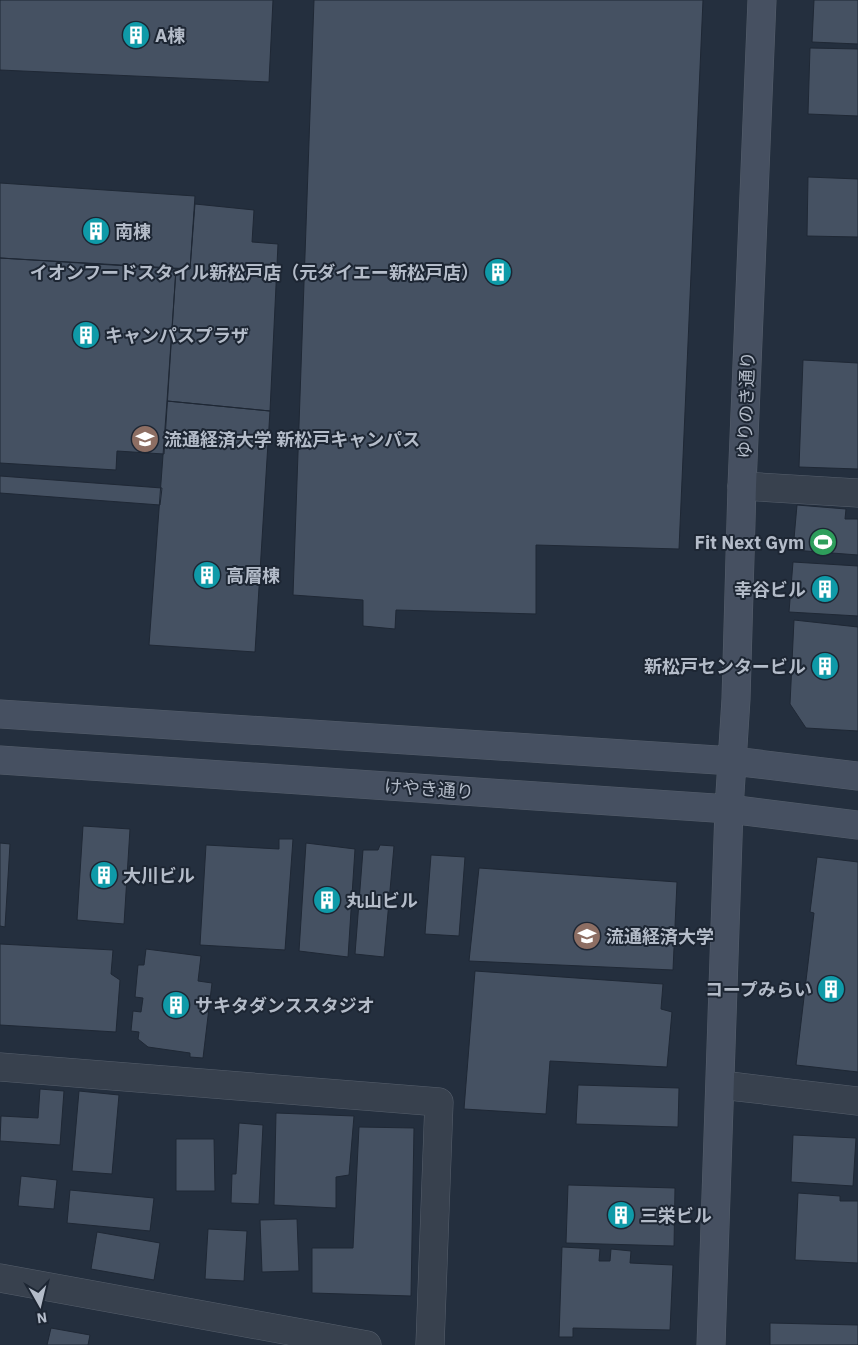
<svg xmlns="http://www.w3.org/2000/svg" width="858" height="1345" font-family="'IBM Plex Sans','Noto Sans JP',sans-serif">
<rect width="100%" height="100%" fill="#242f3e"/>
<path fill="#455162" stroke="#1f2835" d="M 0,0 L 273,0 L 269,82 L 0,70 Z
M 314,0 L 703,0 L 679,549 L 536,545 L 536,614 L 396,610 L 395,629 L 363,626 L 363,600 L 293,595 Z
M 814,0 L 858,0 L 858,44 L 812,42 Z
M 810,48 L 858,49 L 858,116 L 808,114 Z
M 808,177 L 858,179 L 858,237 L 807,236 Z
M 0,183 L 195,196 L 190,269 L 0,258 Z
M 195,204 L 254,210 L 252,242 L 278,244 L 270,411 L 167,401 L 176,269 L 190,269 Z
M 0,258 L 176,269 L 164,454 L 117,451 L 116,470 L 0,463 Z
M 803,360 L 858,363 L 858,469 L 799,467 Z
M 167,401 L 270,411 L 255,652 L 149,645 Z
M 0,476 L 162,488 L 160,505 L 0,493 Z
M 797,505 L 846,509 L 845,519 L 858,519 L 858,555 L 793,550 Z
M 793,562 L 858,566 L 858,616 L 789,612 Z
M 794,620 L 858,627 L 858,731 L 806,728 L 790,704 Z
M 83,826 L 130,829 L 124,924 L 77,920 Z
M 279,839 L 293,839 L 285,950 L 200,945 L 206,845 L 279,849 Z
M 0,843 L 10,844 L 5,927 L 0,926 Z
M 306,843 L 355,849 L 348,957 L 299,951 Z
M 380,845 L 394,846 L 384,957 L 355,954 L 363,850 L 378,850 Z
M 431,855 L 465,857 L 459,936 L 425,934 Z
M 817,857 L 858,862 L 858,1072 L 796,1065 L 814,913 L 810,912 Z
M 479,868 L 677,882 L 673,970 L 469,961 Z
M 0,944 L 113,950 L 111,974 L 120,980 L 116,1032 L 0,1025 Z
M 146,949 L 201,956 L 198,981 L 212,983 L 203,1058 L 190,1057 L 190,1053 L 148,1047 L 138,1039 L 139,1032 L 131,1031 L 133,1011 L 141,1012 L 143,998 L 135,997 L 138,965 L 144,965 Z
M 475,971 L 663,984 L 661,1009 L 672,1012 L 667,1067 L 550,1061 L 546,1114 L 464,1109 Z
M 578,1085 L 679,1088 L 678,1127 L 576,1124 Z
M 40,1089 L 64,1091 L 60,1145 L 0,1141 L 1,1116 L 38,1118 Z
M 79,1091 L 119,1095 L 112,1174 L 72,1171 Z
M 276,1113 L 354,1116 L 349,1175 L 336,1177 L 336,1208 L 274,1205 Z
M 239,1123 L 263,1125 L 259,1204 L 231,1203 L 232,1174 L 236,1174 Z
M 359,1127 L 414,1128 L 411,1296 L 312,1293 L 312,1248 L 353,1248 Z
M 793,1135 L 856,1138 L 853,1186 L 791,1182 Z
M 176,1139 L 214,1139 L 215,1191 L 176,1191 Z
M 21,1176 L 57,1180 L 54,1209 L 18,1206 Z
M 568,1185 L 675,1188 L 674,1246 L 566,1243 Z
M 70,1190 L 154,1198 L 150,1231 L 67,1223 Z
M 798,1193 L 840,1196 L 840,1201 L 858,1201 L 858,1263 L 795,1260 Z
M 297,1219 L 299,1271 L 262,1272 L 260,1220 Z
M 208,1229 L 247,1231 L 244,1281 L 205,1279 Z
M 97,1232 L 160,1243 L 154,1280 L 91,1269 Z
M 562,1247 L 600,1249 L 599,1261 L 610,1261 L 611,1249 L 631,1251 L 630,1263 L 673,1265 L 670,1330 L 573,1328 L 573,1337 L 559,1337 Z
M 770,1323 L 858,1325 L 858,1345 L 770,1345 Z
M 51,1328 L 90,1335 L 88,1345 L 47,1345 Z"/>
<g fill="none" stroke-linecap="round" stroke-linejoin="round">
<g stroke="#565f6c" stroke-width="29">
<path id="street" d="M 742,486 L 858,493
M 0,1067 L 439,1102 L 430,1345
M 721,1085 L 858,1101
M 0,1278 L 367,1345"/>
</g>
<g stroke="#565f6c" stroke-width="29">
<path id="secondary" d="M 0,714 L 733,761 L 858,776
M 0,760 L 729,809 L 858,825
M 711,1345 L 729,809 L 736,699 L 742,486 L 762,0"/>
</g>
<use href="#street" stroke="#38414e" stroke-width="28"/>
<use href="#secondary" stroke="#465061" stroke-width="28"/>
</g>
<defs>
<g id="building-disc" transform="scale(1.4375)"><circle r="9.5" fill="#0f9aa8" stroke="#1d2633"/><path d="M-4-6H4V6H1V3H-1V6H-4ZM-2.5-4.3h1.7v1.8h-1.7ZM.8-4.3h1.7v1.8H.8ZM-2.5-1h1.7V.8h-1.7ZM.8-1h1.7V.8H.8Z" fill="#fff"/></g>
<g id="university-disc" transform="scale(1.4375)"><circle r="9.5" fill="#8d6e63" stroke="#1d2633"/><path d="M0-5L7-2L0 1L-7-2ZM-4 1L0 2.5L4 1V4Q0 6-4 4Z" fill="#fff"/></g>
<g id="stadium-disc" transform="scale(1.4375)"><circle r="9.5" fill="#2e9e5b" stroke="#1d2633"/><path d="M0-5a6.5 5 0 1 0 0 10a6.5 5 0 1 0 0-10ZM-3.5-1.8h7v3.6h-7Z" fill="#fff"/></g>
</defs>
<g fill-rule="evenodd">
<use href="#building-disc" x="136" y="35"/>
<use href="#building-disc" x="96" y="231"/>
<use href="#building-disc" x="498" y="272"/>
<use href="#building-disc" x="86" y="335"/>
<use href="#university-disc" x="145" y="439"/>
<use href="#stadium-disc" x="823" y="542"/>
<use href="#building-disc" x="207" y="575"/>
<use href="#building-disc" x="825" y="589"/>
<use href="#building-disc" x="825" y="666"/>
<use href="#building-disc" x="104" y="875"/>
<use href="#building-disc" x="327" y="900"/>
<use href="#university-disc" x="587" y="936"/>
<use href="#building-disc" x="831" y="989"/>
<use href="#building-disc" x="176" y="1005"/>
<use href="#building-disc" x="621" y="1215"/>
</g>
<g text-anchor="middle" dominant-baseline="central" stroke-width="4" stroke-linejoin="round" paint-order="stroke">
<g font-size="18" font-weight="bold" fill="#b4bcc9" stroke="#1d2633" text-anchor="start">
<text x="155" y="35">A棟</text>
<text x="115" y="231">南棟</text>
<text x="479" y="272" text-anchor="end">イオンフードスタイル新松戸店（元ダイエー新松戸店）</text>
<text x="105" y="335">キャンパスプラザ</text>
<text x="164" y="439">流通経済大学 新松戸キャンパス</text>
<text x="804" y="542" text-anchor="end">Fit Next Gym</text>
<text x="226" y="575">高層棟</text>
<text x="806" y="589" text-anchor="end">幸谷ビル</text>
<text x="806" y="666" text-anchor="end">新松戸センタービル</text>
<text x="123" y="875">大川ビル</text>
<text x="346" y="900">丸山ビル</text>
<text x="606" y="936">流通経済大学</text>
<text x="812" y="989" text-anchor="end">コープみらい</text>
<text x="195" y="1005">サキタダンススタジオ</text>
<text x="640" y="1215">三栄ビル</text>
</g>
<g font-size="18" fill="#b4bcc9" stroke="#1d2633">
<text transform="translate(746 405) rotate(-88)">ゆりのき通り</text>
<text transform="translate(429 789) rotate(4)">けやき通り</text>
</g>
</g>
<g transform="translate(40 1305) rotate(172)" stroke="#1d2633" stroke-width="4" paint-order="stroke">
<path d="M0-4L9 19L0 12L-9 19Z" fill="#b4bcc9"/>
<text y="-8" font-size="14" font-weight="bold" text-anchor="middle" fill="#b4bcc9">N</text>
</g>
</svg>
